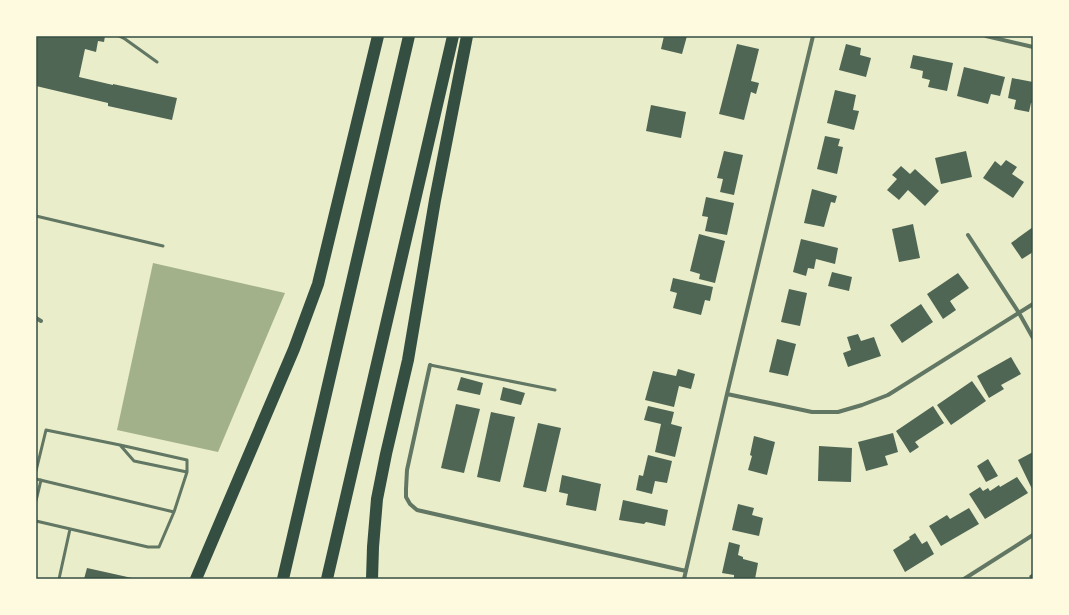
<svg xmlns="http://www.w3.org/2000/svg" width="1069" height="615" font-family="'Sofia Sans Condensed',sans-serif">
<rect width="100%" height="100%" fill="#e9edc9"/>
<path fill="#a3b18a" d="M 153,263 L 285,293 L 218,452 L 117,430 Z"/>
<path fill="#4f6655" d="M 36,36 L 105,36 L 104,42 L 98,41 L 96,52 L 85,49 L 79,77 L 113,85 L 113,84 L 177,98 L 172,120 L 108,106 L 108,103 L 36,86 Z
M 664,36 L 687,36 L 682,54 L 661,49 Z
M 737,44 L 759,49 L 751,81 L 759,83 L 756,94 L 751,92 L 744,120 L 719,114 Z
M 846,44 L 861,48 L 860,55 L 871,58 L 866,77 L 839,70 Z
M 913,55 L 953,63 L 947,91 L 928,87 L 930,80 L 922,78 L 923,71 L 910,68 Z
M 964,67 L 1005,77 L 1000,96 L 991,94 L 988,104 L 957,96 Z
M 1012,78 L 1033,82 L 1033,103 L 1031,103 L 1029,112 L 1014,109 L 1016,100 L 1008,98 Z
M 835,90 L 856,95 L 853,110 L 859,111 L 854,130 L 827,123 Z
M 651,105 L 686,112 L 681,138 L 646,131 Z
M 825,136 L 840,139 L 838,146 L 843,147 L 837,174 L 817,169 Z
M 724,151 L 743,155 L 734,195 L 720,192 L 723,179 L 717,178 Z
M 966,151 L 972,177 L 941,184 L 935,158 Z
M 1006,160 L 1017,167 L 1012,174 L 1024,182 L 1013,198 L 983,178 L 995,161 L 1001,166 Z
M 901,166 L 910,174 L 915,169 L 939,191 L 925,206 L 908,190 L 899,200 L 887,190 L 897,179 L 892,175 Z
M 812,189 L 837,196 L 835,203 L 831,202 L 824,227 L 804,223 Z
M 706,197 L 734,203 L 727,235 L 705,231 L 708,217 L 702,216 Z
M 913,224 L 920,258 L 899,262 L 892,229 Z
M 1033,227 L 1033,252 L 1022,259 L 1011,243 Z
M 699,234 L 725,241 L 715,283 L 699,279 L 700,274 L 690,271 Z
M 801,239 L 838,248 L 835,264 L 816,259 L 814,269 L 808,268 L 806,276 L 793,272 Z
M 832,272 L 852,277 L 849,291 L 828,286 Z
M 958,273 L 969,288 L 950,301 L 956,310 L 943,319 L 927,294 Z
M 673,278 L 713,287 L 710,301 L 705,300 L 701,315 L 673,308 L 677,293 L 670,291 Z
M 789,289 L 807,293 L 800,326 L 781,322 Z
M 921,304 L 933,322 L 902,343 L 890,325 Z
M 858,334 L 861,341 L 874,337 L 881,356 L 848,367 L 843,353 L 851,350 L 847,337 Z
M 777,339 L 796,344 L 788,376 L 769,372 Z
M 1011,357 L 1021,374 L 1001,385 L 1004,389 L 989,398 L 977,376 Z
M 678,369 L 695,374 L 691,389 L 679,386 L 674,407 L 645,400 L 653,371 L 676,376 Z
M 461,377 L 483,383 L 480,395 L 457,390 Z
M 972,381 L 986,401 L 951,425 L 937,405 Z
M 503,387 L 525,393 L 521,405 L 500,400 Z
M 456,404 L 480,409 L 464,473 L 441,468 Z
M 648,406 L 674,412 L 671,424 L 682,427 L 675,457 L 655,452 L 661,424 L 644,420 Z
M 933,406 L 944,423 L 915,442 L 919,447 L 910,453 L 896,431 Z
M 491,412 L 515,417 L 500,482 L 477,477 Z
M 538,423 L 561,428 L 546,492 L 523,487 Z
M 893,433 L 898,452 L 885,456 L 888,465 L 866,471 L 858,442 Z
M 754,436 L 775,442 L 767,475 L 748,470 L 752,456 L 750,455 Z
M 819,446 L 852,448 L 851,482 L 818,481 Z
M 1033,452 L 1033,491 L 1018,460 Z
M 648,455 L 672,461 L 667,483 L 655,481 L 652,494 L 636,490 L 639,475 L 643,476 Z
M 988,459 L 998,476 L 986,482 L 977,466 Z
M 562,475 L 601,484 L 596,511 L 566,505 L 568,494 L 559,492 Z
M 1017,477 L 1028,493 L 985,519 L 969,494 L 980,487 L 983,491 L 988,488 L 990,491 L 999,485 L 1000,487 Z
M 623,500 L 668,510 L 665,526 L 646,522 L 644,524 L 619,520 Z
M 738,504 L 754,508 L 752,515 L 763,518 L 759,536 L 732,530 Z
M 969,508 L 979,524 L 941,546 L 929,526 L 947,515 L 950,519 Z
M 915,533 L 922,544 L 927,541 L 934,554 L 905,572 L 893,550 L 910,539 L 909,537 Z
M 729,542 L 740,545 L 738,555 L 743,557 L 743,559 L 758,563 L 755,579 L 734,579 L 734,575 L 722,573 Z
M 87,568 L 132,578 L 132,579 L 84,579 Z
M 1033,573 L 1033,579 L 1031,579 L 1029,576 Z"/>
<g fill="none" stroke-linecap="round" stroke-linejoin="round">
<path stroke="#617663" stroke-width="3" d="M 119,36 L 125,39 L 157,62
M 36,216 L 163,246
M 430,365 L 555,390
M 120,445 L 187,460 L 187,472
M 36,471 L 46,430 L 120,445 L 134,461 L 187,472 L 174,512 L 159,547 L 148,547 L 36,521
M 36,479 L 174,512
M 36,501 L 41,480
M 59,579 L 70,529"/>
<path stroke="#617663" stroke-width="4" d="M 986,36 L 1033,47
M 968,235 L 1019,313 L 1033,338
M 36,318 L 41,321
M 430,365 L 407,470 L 406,489 L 406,497 L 410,504 L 417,510 L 686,571
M 727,394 L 812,412 L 838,412 L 862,405 L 888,395 L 1033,304
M 684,579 L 727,394 L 813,36
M 964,579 L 1033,535"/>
<path stroke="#344e41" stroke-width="12" d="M 196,579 L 294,349 L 318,284 L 378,36
M 283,579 L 409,36
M 327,579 L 453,36
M 372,579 L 373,547 L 377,499 L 386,454 L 408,360 L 435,200 L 467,36"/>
</g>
<rect width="1069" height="615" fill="none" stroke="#fefae0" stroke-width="74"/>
<rect x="37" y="37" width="995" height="541" fill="none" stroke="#344e41" stroke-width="1.5"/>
</svg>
